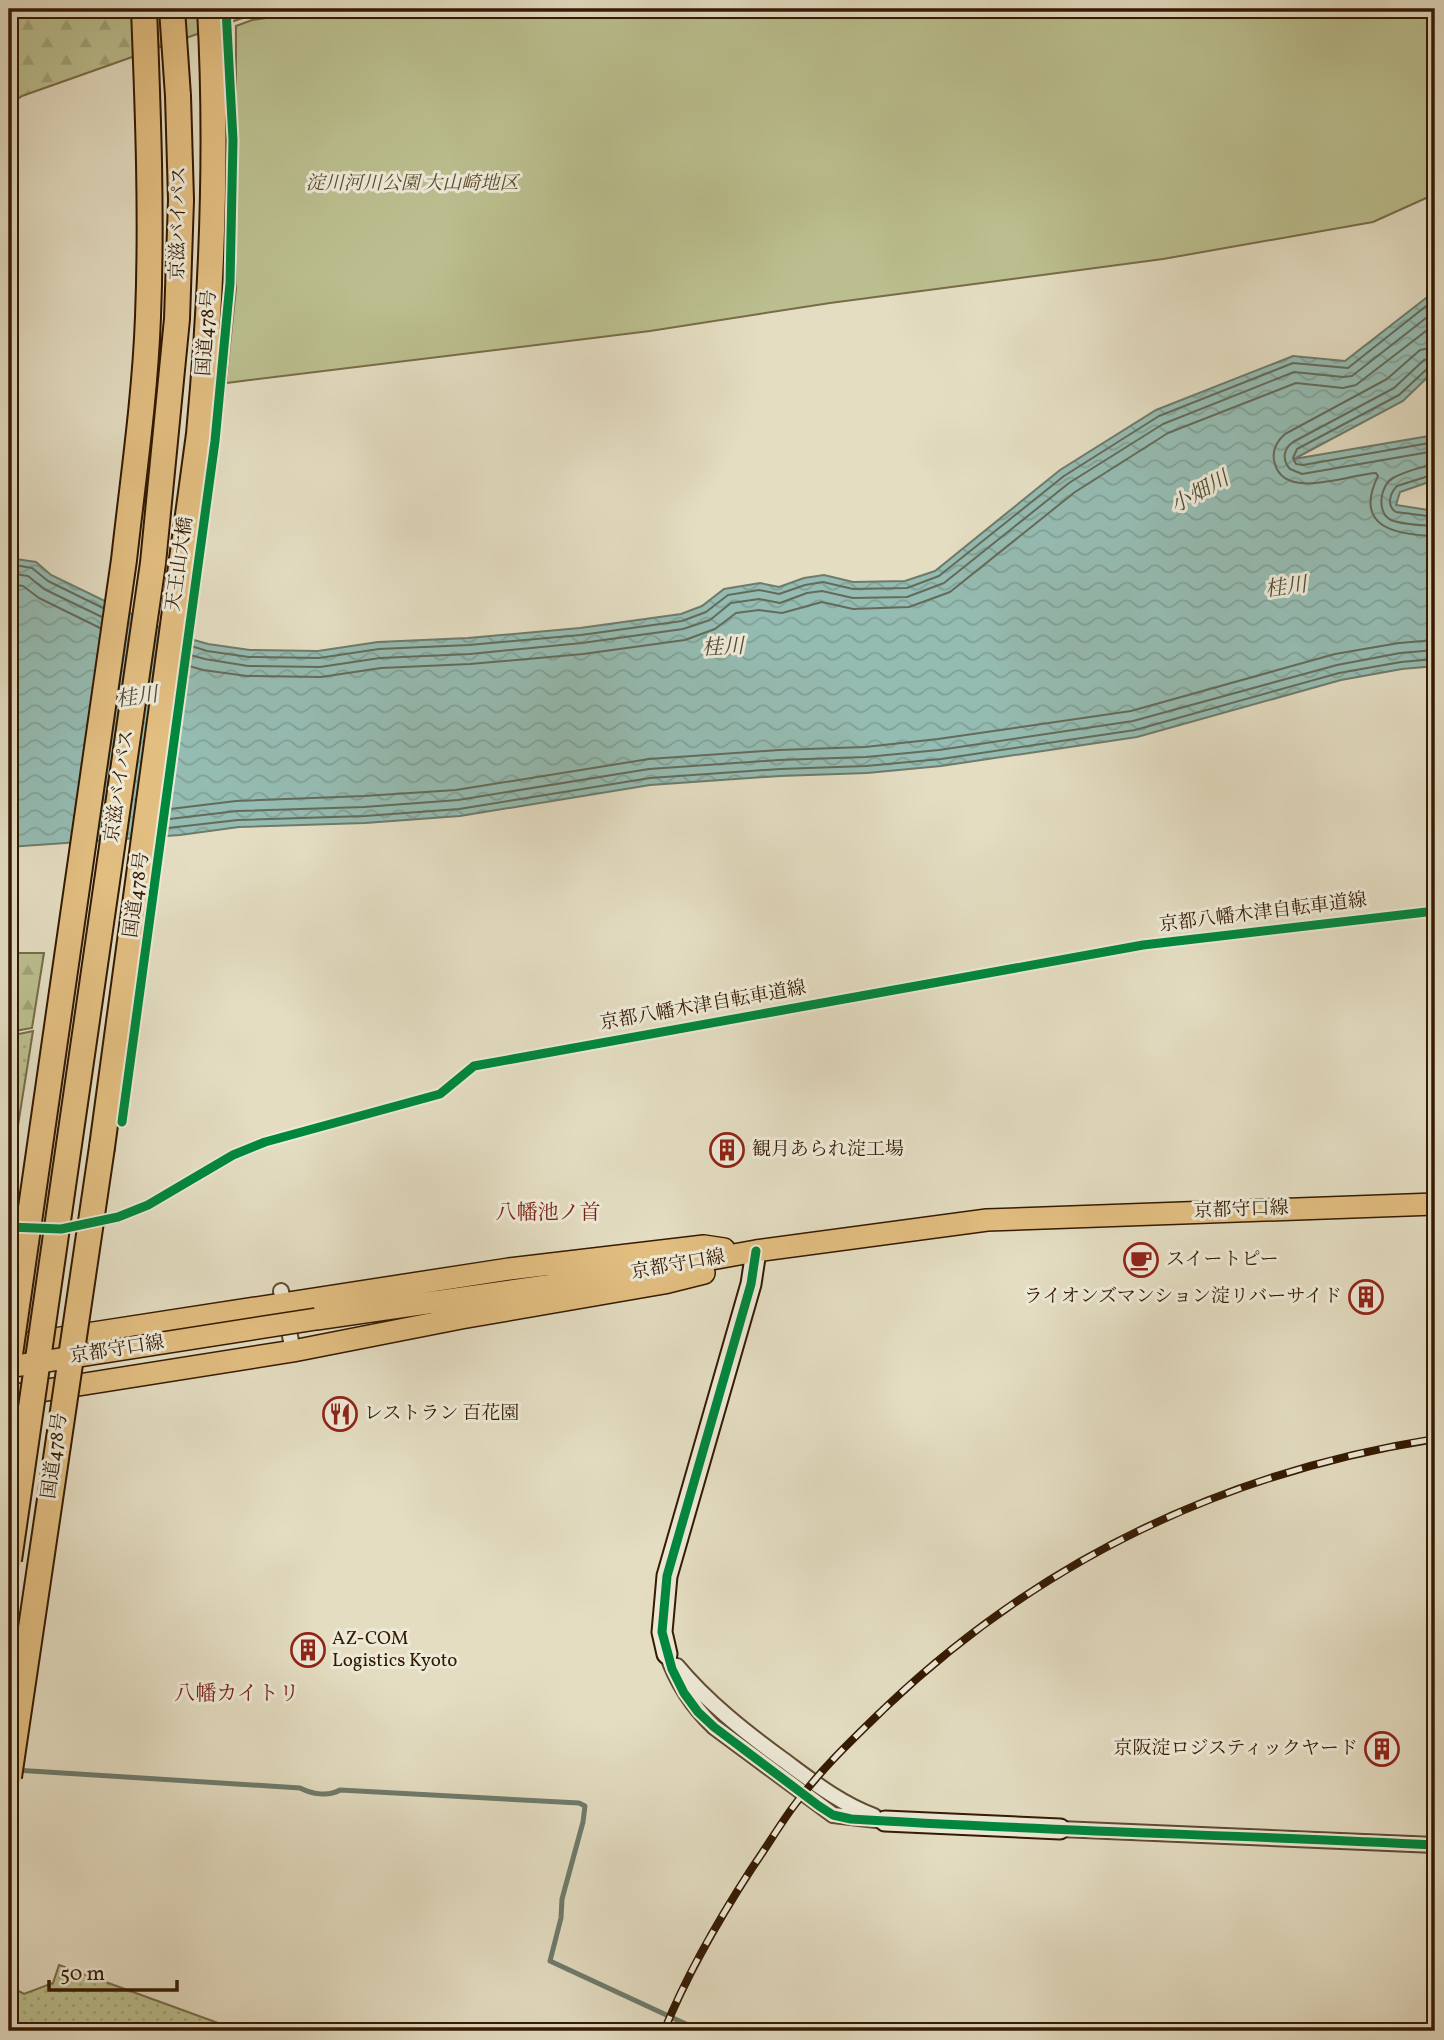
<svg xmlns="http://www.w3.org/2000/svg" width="1444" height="2040" font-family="Vollkorn,'Noto Serif JP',serif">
<defs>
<pattern id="grass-dots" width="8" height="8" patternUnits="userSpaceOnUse" patternTransform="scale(1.75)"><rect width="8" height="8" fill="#bbbf8f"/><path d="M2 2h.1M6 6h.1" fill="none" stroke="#a1a47a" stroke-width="1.8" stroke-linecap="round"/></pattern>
<pattern id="forest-firs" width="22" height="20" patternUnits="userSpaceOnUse" patternTransform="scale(1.75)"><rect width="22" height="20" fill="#bbbf8f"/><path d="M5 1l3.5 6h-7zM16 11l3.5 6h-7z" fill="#a1a47a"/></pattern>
<pattern id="water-waves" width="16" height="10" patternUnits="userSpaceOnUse" patternTransform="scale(1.75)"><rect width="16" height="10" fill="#95bcb2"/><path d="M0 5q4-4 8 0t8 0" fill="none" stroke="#81a197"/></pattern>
</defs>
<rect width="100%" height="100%" fill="#e4ddc2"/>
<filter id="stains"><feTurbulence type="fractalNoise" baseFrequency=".00286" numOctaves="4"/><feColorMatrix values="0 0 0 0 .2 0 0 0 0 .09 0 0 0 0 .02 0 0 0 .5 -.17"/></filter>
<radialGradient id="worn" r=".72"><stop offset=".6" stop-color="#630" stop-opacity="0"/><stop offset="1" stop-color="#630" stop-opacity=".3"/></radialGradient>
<path fill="url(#grass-dots)" stroke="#786c48" stroke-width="2" d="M 33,1031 L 9,1182 L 9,1036 Z
M 59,1965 L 240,2031 L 9,2031 L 9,1986 L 24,1994 L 53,1983 Z"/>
<path fill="url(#forest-firs)" stroke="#786c48" stroke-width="2" d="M 9,9 L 296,9 L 251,15 L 22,96 L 9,105 Z
M 9,953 L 44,953 L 32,1028 L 9,1032 Z"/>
<path fill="#bbbf8f" stroke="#786c48" stroke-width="2" d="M 327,9 L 1435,9 L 1435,194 L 1373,222 L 1163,259 L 830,303 L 650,331 L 226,383 L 236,288 L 236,26 L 252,20 Z"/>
<path fill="url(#water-waves)" stroke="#6e7b6b" stroke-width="2" d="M 1435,291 L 1434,371 L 1403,401 L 1294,459 L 1435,435 L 1435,480 L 1400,492 L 1396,505 L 1435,511 L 1435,666 L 1402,669 L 1341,680 L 1137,737 L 941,766 L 867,773 L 780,776 L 650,785 L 460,816 L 365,823 L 239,827 L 180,835 L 9,847 L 9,558 L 36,562 L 51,575 L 173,634 L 208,644 L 250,650 L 318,651 L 378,642 L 468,638 L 580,628 L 681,614 L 702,606 L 724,589 L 760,583 L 779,587 L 804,578 L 824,575 L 853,582 L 905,581 L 935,571 L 1060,470 L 1156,410 L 1293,356 L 1345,361 Z"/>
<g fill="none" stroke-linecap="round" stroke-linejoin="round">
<path stroke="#646b5a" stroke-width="2" d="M 1435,347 L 1420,350 L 1387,379 L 1285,434 C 1276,442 1271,452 1275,464 C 1285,501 1350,474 1376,473 L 1378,476 C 1353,527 1395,535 1435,536
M 1435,357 L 1424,360 L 1394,388 L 1293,442 C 1283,449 1282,460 1290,469 L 1302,474 L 1435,451
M 1435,366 L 1428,368 L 1399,395 L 1297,449 L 1293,458 L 1296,464 L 1303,465 L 1435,442
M 1435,465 C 1423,466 1404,472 1393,478 C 1380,485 1376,513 1391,520 C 1403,525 1422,525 1435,526
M 1435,474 L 1397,486 C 1390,493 1386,506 1396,512 L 1435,517
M 9,564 L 32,568 L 48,581 L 103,608
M 9,573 L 28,576 L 44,589 L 102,617
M 9,584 L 23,586 L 39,598 L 100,628
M 185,644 L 207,651 L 249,657 L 319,658 L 379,649 L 469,645 L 581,635 L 682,621 L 706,612 L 728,595 L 759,590 L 779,594 L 805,585 L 823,582 L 853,589 L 907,588 L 939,576 L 1064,476 L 1159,416 L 1293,363 L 1348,368 L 1435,299
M 183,653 L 205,659 L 248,666 L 320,667 L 380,658 L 470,654 L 582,643 L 683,629 L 710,620 L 731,603 L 759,599 L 780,603 L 807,593 L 822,591 L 853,598 L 907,597 L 944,583 L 1069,483 L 1163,424 L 1294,372 L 1343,377 L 1352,376 L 1435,311
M 182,664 L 203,670 L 247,676 L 321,677 L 381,668 L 470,664 L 583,654 L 685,640 L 715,629 L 736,613 L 759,610 L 782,613 L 822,602 L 853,609 L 909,607 L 950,592 L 1075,492 L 1168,433 L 1296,383 L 1343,388 L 1356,385 L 1435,324
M 162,810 L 236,801 L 364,796 L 456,790 L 649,759 L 779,750 L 865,747 L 938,739 L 1131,711 L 1335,654 L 1399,643 L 1435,640
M 161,820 L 237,811 L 364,807 L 458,800 L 649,769 L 779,760 L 866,757 L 939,750 L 1133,721 L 1337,665 L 1400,653 L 1435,650
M 159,829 L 238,820 L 365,816 L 459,809 L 650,778 L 780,769 L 866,766 L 941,759 L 1135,730 L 1339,673 L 1401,662 L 1435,659"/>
<path stroke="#6e7b6b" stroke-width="5" d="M 15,1770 L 300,1788 C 312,1794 328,1797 340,1790 L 579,1803 L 585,1806 L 583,1822 L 562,1899 L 561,1918 L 550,1961 L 701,2031"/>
<g stroke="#604b31" stroke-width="18">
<path id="street" d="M 281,1291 L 293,1351
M 667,1654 C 677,1683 692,1706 714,1727 L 833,1815 L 885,1821
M 677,1666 C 707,1702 745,1732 782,1759 C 812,1781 839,1803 874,1816
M 1060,1829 L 1435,1845"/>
</g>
<g stroke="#341a01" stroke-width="23">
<path id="secondary" d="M 667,1654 L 662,1632 L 667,1576 L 751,1284 L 756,1251
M 885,1821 L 1060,1829"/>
</g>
<g stroke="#341a01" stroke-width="24">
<path id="primary" d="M 316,1319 L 616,1276 L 756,1251 L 987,1220 L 1435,1204
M 9,1346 L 509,1269 L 704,1246 L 724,1249
M 9,1396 L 293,1351 L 461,1318 L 664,1283 L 704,1273"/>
</g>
<g stroke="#341a01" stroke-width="28">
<path id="highway" d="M 172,9 L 178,96
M 102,1147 L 199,434 C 212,293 218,151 210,9"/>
</g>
<use href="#street" stroke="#ede9d7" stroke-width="14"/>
<use href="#secondary" stroke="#ede9d7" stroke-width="19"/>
<use href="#primary" stroke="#e2be81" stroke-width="21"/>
<use href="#highway" stroke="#e2be81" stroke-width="24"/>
<g stroke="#341a01" stroke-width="8">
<path id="rail" d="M 664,2031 C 687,1974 719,1919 752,1868 C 766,1848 779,1826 793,1807 C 821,1769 854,1738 887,1706 C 1041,1560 1226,1472 1435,1439"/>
</g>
<use href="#rail" stroke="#ede9d7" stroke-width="5" stroke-dasharray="16" stroke-linecap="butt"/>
<g stroke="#341a01" stroke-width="24" stroke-linecap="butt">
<path id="primary-bridge" d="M 9,1367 L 316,1319"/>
</g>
<g stroke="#341a01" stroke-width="28" stroke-linecap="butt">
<path id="highway-bridge" d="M 9,1361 L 124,560 C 133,479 145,398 148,317 C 152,214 148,111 144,9
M 9,1560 L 153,563 L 177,319 L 181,200 L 178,96
M 9,1777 L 102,1147"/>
</g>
<use href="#primary-bridge" stroke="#e2be81" stroke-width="21"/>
<use href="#highway-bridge" stroke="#e2be81" stroke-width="24"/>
<g stroke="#ede9d7" stroke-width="13">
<path id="cycleway" d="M 122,1122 L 215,441 L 230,283 L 233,140 L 226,9
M 9,1227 L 61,1229 L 118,1217 L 148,1205 L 233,1155 L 265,1142 L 440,1094 L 474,1066 L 1143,945 L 1435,911
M 756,1251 L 751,1284 L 667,1576 L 662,1632 L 672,1669 L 684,1693 L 698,1712 L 714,1727 L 819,1806 L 833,1815 L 851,1819 C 1045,1831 1240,1835 1435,1845"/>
</g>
<use href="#cycleway" stroke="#00873e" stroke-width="9"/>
</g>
<defs>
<g id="building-ring" transform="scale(1.75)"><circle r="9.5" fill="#ede9d7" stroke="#8f2418" stroke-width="1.5"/><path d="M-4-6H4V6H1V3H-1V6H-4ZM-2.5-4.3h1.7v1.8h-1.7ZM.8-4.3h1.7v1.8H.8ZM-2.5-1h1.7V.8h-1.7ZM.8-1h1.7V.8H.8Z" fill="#8f2418"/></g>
<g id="cafe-ring" transform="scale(1.75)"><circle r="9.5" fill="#ede9d7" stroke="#8f2418" stroke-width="1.5"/><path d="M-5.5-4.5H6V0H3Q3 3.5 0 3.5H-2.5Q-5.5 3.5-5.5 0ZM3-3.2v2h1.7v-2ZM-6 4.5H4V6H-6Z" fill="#8f2418"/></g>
<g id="restaurant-ring" transform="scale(1.75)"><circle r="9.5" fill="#ede9d7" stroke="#8f2418" stroke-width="1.5"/><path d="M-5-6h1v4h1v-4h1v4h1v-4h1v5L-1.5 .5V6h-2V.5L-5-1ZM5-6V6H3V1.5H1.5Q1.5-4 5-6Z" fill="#8f2418"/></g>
</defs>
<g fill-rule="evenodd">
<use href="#building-ring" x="727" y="1150"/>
<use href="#cafe-ring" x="1141" y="1260"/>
<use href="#building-ring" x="1366" y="1297"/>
<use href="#restaurant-ring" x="340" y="1414"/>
<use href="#building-ring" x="308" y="1650"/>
<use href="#building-ring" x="1382" y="1749"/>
</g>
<g text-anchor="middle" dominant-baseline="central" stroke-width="6" stroke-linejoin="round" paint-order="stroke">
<g font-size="19" font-style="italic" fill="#5c4c2c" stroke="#ede9d7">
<text x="412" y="184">淀川河川公園 大山崎地区</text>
</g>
<g font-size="19" fill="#341a01" stroke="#ede9d7">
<text transform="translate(179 223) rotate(-89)">京滋バイパス</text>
<text transform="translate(207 333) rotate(-86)">国道478号</text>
<text transform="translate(180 564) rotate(-82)">天王山大橋</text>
<text transform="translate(120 786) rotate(-82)">京滋バイパス</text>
<text transform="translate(137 895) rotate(-82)">国道478号</text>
<text transform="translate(1263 913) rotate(-7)">京都八幡木津自転車道線</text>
<text transform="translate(703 1006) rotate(-10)">京都八幡木津自転車道線</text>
<text transform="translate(1241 1210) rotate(-2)">京都守口線</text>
<text transform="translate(678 1265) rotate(-10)">京都守口線</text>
<text transform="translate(117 1350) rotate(-9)">京都守口線</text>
<text transform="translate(55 1456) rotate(-82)">国道478号</text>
</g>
<g font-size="19" fill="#341a01" stroke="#ede9d7" text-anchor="start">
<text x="752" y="1150">観月あられ淀工場</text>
<text x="1166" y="1260">スイートピー</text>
<text x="1342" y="1297" text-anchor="end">ライオンズマンション淀リバーサイド</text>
<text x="364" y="1414">レストラン 百花園</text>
<text x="332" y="1639">AZ-COM<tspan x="332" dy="22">Logistics Kyoto</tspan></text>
<text x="1358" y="1749" text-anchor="end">京阪淀ロジスティックヤード</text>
</g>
<g font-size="21" font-style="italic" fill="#514b36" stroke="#ede9d7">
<text transform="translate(1200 493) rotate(-29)">小畑川</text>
<text transform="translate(1286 588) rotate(-8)">桂川</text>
<text transform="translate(723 648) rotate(-3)">桂川</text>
<text transform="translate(137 698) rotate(-8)">桂川</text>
</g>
<g font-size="21" fill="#7a1f14" stroke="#ede9d7">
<text x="548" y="1213">八幡池ノ首</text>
<text x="237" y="1694">八幡カイトリ</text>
</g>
</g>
<rect width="1444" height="2040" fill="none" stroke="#e4ddc2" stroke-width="35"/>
<rect x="10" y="10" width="1423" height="2019" fill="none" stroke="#341a01" stroke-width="3.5"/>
<rect x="18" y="18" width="1409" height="2005" fill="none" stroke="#341a01" stroke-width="2"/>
<path d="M49 1980v10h128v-10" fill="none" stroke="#341a01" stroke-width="3.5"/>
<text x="60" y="1980" font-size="21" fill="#341a01" stroke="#ede9d7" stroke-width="5" paint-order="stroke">50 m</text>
<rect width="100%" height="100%" filter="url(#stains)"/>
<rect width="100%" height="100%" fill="url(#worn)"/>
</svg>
